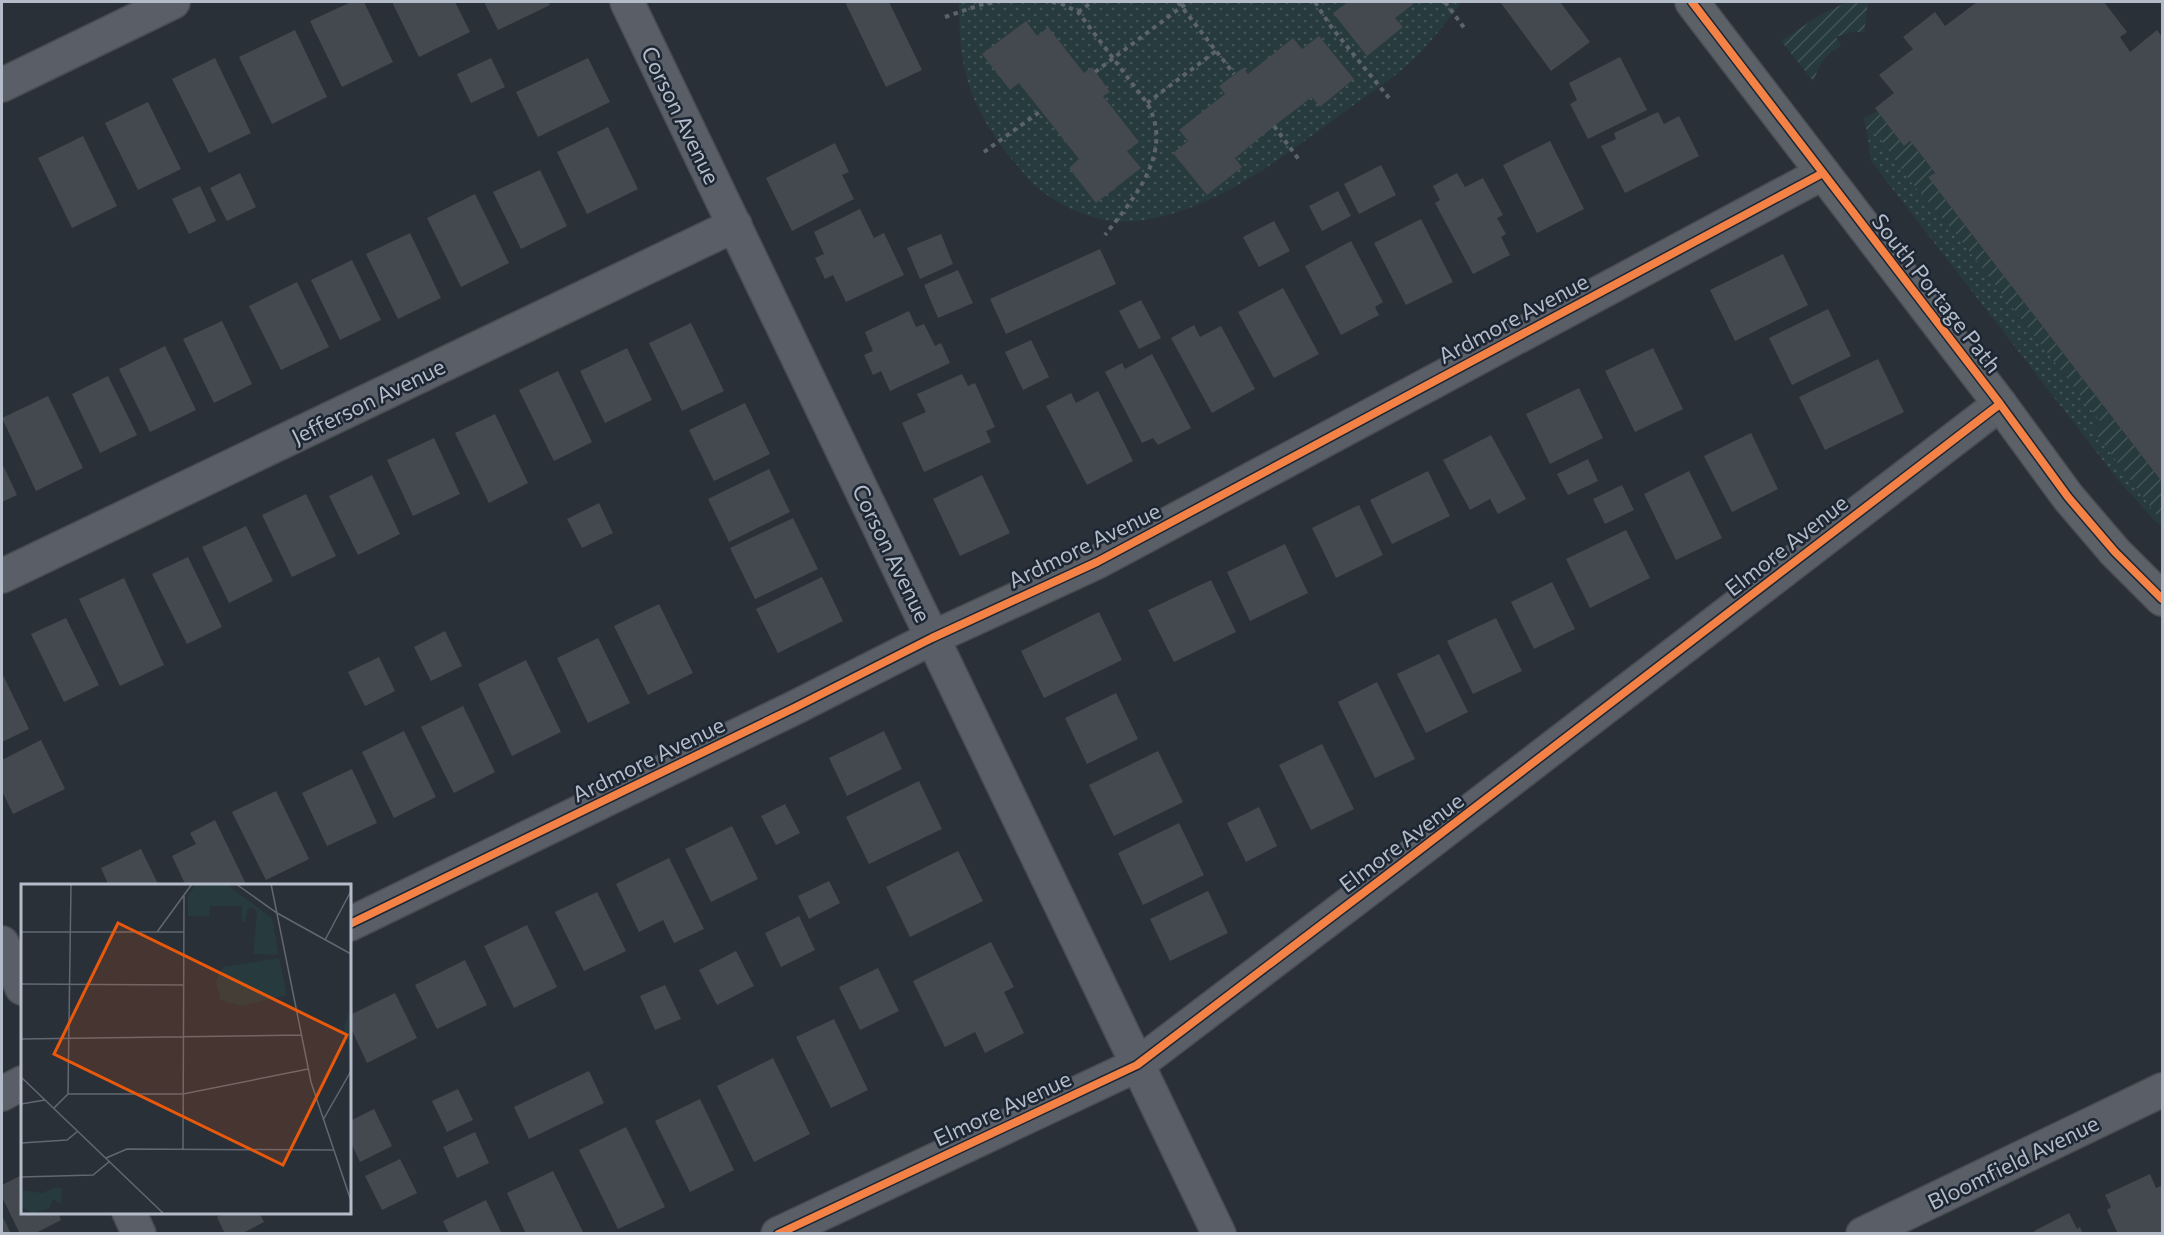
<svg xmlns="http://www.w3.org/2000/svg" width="2164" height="1235" font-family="Commissioner,sans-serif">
<defs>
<pattern id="grass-dots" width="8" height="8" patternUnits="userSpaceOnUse" patternTransform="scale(1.5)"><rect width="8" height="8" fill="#273a3e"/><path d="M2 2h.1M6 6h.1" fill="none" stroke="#445559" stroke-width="1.8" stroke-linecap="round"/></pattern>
<pattern id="garden-furrows" width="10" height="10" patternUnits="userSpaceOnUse" patternTransform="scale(1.5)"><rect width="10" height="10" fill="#273a3e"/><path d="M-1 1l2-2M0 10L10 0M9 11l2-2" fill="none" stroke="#445559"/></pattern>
</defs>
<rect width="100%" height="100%" fill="#2a3038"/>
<path fill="url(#grass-dots)" d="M 959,2 L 1462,2 C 1444,24 1427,48 1405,67 C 1386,83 1363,98 1343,113 C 1282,157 1213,213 1135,221 C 1102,225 1063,209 1038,188 C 1030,182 1023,172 1017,165 C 997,143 974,107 967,78 C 960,54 959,27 959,2 Z
M 1871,132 L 1876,132 L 1911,182 L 1956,234 L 2100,421 L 2096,429 L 2097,435 L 2162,522 L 2162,526 L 2154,520 L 2119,481 L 1871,161 L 1868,138 Z"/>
<path fill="url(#garden-furrows)" d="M 1847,2 L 1868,2 L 1864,32 L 1851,32 L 1836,37 L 1841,46 C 1826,54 1817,65 1814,82 L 1781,41 L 1820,15 Z
M 1878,111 L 1904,145 L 1910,141 L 1935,173 L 1928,177 L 2162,482 L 2162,522 L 2097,435 L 2096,429 L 2100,421 L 1956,234 L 1911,182 L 1876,133 L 1871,132 L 1868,138 L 1864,118 Z"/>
<path fill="#444950" d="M 351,2 L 364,2 L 393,62 L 342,87 L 310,21 Z
M 392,2 L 455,2 L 470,32 L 419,57 Z
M 484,2 L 548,2 L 550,5 L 498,30 Z
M 845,2 L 889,2 L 922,70 L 886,87 Z
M 1348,2 L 1416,2 L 1395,18 L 1403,27 L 1367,56 L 1333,13 Z
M 1504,2 L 1560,2 L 1590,42 L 1551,71 L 1501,3 Z
M 1977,2 L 2104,2 L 2127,32 L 2120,37 L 2130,52 L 2157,30 L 2162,37 L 2162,482 L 1928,177 L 1935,173 L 1919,152 L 1910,141 L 1904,146 L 1875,108 L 1894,93 L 1879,75 L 1913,49 L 1903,37 L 1935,12 L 1945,26 Z
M 1026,21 L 1037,36 L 1048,27 L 1084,73 L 1092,67 L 1110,92 L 1103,96 L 1139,142 L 1127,151 L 1141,168 L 1096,203 L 1069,168 L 1079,159 L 1019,83 L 1010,90 L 982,54 Z
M 295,30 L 327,97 L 272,124 L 239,57 Z
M 1319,36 L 1354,79 L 1320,107 L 1312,97 L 1274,126 L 1235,158 L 1242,167 L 1207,195 L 1173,153 L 1188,141 L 1179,130 L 1225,94 L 1219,86 L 1243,68 L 1248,74 L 1293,38 L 1302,49 Z
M 1620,57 L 1647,110 L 1588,139 L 1570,104 L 1577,100 L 1569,83 Z
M 215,58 L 251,133 L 209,153 L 172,79 Z
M 491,58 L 505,87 L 471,103 L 457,74 Z
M 588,58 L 610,102 L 538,137 L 516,92 Z
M 148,102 L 181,169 L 138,190 L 105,123 Z
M 1658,112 L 1664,124 L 1679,116 L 1699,156 L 1625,193 L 1601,146 L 1616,139 L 1614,133 Z
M 608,127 L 638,189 L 587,214 L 557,152 Z
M 83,136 L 117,206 L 72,228 L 38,158 Z
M 1550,141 L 1584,209 L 1537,233 L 1503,165 Z
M 835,143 L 849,172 L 842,175 L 854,199 L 792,231 L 766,178 Z
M 1381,165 L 1396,195 L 1359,214 L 1344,184 Z
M 540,170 L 567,226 L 521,249 L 493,192 Z
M 240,173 L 256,207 L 227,221 L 210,188 Z
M 1457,173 L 1465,187 L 1483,178 L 1503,215 L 1497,218 L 1506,234 L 1501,237 L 1510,255 L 1473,274 L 1435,203 L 1440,200 L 1433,186 Z
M 200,186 L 216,221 L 189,234 L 172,199 Z
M 1338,191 L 1351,216 L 1322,231 L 1309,206 Z
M 475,194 L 509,263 L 461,287 L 427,218 Z
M 860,209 L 874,238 L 884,233 L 904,275 L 846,302 L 833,275 L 825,279 L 815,258 L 824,254 L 814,232 Z
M 1421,219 L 1453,282 L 1406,305 L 1374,243 Z
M 1274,221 L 1290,251 L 1259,267 L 1243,237 Z
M 410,233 L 441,298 L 398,319 L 366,254 Z
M 941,234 L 953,264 L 920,279 L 907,248 Z
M 1351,241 L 1383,302 L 1375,307 L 1379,315 L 1341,335 L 1305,266 Z
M 1100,249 L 1116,284 L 1006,334 L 990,299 Z
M 1783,254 L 1808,305 L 1735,341 L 1710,290 Z
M 352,260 L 381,320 L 340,340 L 311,280 Z
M 958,270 L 973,303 L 938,318 L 924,285 Z
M 297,282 L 329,347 L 281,370 L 249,306 Z
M 1283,288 L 1319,354 L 1274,378 L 1238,312 Z
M 1141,300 L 1161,338 L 1139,349 L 1119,311 Z
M 1828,309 L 1851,356 L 1792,385 L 1769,338 Z
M 909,311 L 916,327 L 924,324 L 935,346 L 941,343 L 950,363 L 890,391 L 881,371 L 873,375 L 864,355 L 873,351 L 865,332 Z
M 222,321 L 252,384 L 214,403 L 183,339 Z
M 691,323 L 724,391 L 682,411 L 649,343 Z
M 1194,325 L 1200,337 L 1221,326 L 1255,389 L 1212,413 L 1171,338 Z
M 1031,340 L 1049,377 L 1023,390 L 1005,352 Z
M 165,346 L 196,410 L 150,432 L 119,369 Z
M 627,348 L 652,400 L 605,423 L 580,371 Z
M 1653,348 L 1683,409 L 1635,432 L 1605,371 Z
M 1152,354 L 1191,428 L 1158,445 L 1153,438 L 1142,443 L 1105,372 L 1122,363 L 1125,369 Z
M 1878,359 L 1904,412 L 1825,450 L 1799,397 Z
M 558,371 L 592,442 L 554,461 L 519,390 Z
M 962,374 L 968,386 L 975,383 L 995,427 L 986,431 L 991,442 L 924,472 L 902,423 L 926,412 L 917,394 Z
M 108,376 L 137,435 L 100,453 L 72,394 Z
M 1579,388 L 1603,438 L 1550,464 L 1526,414 Z
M 1098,391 L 1133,461 L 1087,485 L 1046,406 L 1071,393 L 1076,403 Z
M 48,396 L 83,468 L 36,491 L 2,418 Z
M 745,403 L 770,454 L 714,481 L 689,430 Z
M 495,414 L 528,483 L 489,503 L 455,433 Z
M 1751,433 L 1778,489 L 1732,512 L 1704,456 Z
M 1491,435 L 1526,499 L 1498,514 L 1490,499 L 1470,510 L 1443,460 Z
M 434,438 L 460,494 L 413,516 L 387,460 Z
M 1588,459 L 1598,481 L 1568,495 L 1557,474 Z
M 2,463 L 17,495 L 2,502 Z
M 769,469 L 790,512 L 729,542 L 708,499 Z
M 1428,471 L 1450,516 L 1392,544 L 1370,500 Z
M 1689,471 L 1722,538 L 1676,560 L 1644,494 Z
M 372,475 L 400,534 L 358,555 L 329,496 Z
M 982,475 L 1010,533 L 960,556 L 933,499 Z
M 1622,485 L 1634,510 L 1605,524 L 1593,499 Z
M 306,494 L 336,556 L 292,577 L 262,515 Z
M 599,503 L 613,533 L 582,548 L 567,519 Z
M 1359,505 L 1383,555 L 1336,578 L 1312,528 Z
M 793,518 L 818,569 L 755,599 L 730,548 Z
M 246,526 L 273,581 L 229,603 L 202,547 Z
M 1626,530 L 1650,578 L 1590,608 L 1566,559 Z
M 1285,544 L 1308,593 L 1250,621 L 1227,572 Z
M 188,557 L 222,627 L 187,644 L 152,574 Z
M 822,577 L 843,621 L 778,653 L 756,609 Z
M 124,578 L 164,665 L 120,686 L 79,599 Z
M 1211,580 L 1236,632 L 1174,662 L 1148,610 Z
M 1552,582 L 1575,629 L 1534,649 L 1511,602 Z
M 659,604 L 693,673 L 648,695 L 614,626 Z
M 1099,612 L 1122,660 L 1044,698 L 1021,651 Z
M 66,618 L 99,685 L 64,702 L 31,634 Z
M 1496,618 L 1522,671 L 1473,694 L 1447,641 Z
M 445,631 L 462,666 L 431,681 L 414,647 Z
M 598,638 L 630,703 L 588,723 L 557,658 Z
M 1439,654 L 1468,712 L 1426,733 L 1397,674 Z
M 379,657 L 395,691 L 365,706 L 348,672 Z
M 526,660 L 561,732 L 512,756 L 478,684 Z
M 2,673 L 29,729 L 2,742 Z
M 1377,682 L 1415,759 L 1375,778 L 1338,702 Z
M 1116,693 L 1138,739 L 1087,764 L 1065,718 Z
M 463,706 L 495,772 L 454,793 L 421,727 Z
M 404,731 L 436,797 L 394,818 L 362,752 Z
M 884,731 L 902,769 L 847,796 L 829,758 Z
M 41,740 L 65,789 L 13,814 L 2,791 L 2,760 Z
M 1322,744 L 1354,809 L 1311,830 L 1279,765 Z
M 1158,751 L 1183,802 L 1114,836 L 1089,785 Z
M 352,769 L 377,823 L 327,846 L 302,793 Z
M 919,781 L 942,829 L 869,864 L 846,817 Z
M 276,791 L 309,859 L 266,880 L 232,812 Z
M 785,804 L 800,833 L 776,845 L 761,816 Z
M 1259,807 L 1277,846 L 1246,862 L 1227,823 Z
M 215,820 L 247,886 L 186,886 L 172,856 L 196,844 L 190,833 Z
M 1179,823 L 1204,875 L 1143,905 L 1118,853 Z
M 732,826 L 758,879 L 711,902 L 685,849 Z
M 141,849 L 159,886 L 109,886 L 101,868 Z
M 958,851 L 983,901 L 910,937 L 886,887 Z
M 669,858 L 704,929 L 674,943 L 663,920 L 639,932 L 616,884 Z
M 829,881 L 840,903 L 809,919 L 798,896 Z
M 1208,891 L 1228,933 L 1170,961 L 1150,919 Z
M 597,892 L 626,951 L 584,971 L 555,912 Z
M 799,916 L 815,950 L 781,967 L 765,933 Z
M 527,925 L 557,987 L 514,1008 L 484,946 Z
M 991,942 L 1014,987 L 1004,992 L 1024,1033 L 985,1053 L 975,1032 L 945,1047 L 913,981 Z
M 736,951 L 754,986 L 717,1005 L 699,970 Z
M 465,960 L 487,1005 L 437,1029 L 415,985 Z
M 878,968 L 899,1011 L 860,1030 L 839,987 Z
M 665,985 L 681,1019 L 655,1030 L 640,996 Z
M 395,993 L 417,1038 L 367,1063 L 350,1026 L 350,1015 Z
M 834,1019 L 868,1090 L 831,1108 L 796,1037 Z
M 773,1058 L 810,1134 L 754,1162 L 717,1086 Z
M 589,1071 L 604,1103 L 529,1139 L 514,1107 Z
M 458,1089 L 473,1120 L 447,1132 L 432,1101 Z
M 700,1099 L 734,1170 L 690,1192 L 655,1121 Z
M 374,1109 L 392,1146 L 360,1162 L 350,1141 L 350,1121 Z
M 626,1127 L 665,1207 L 618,1229 L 579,1150 Z
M 475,1132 L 489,1163 L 457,1178 L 443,1147 Z
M 400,1159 L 417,1193 L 382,1210 L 365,1176 Z
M 553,1171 L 584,1234 L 526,1234 L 507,1193 Z
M 2150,1174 L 2156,1188 L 2161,1186 L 2162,1189 L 2162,1234 L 2118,1234 L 2107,1210 L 2111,1207 L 2105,1195 Z
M 22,1175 L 22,1212 L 58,1212 L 61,1220 L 34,1234 L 20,1234 L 2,1197 L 2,1185 Z
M 486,1200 L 502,1234 L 449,1234 L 443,1221 Z
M 226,1212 L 259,1212 L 264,1222 L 241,1234 L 225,1234 L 217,1217 Z
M 2069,1213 L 2077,1229 L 2080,1227 L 2083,1234 L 2035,1234 L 2034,1231 Z
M 2,1215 L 11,1234 L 2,1234 Z"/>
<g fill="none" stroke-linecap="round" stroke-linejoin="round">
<g stroke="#484c53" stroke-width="36">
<path id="minor" d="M 627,2 L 1219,1234
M 2,85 L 173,2
M 2,576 L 735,225
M 350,924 L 794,708 L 932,638 L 1097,562 L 1823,173
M 2,943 L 22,988
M 2,1094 L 22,1083
M 129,1212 L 139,1234
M 778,1234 L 1137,1065 L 1400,865 L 2000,404
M 1863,1234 L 2162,1090"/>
</g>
<g stroke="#484c55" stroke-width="36">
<path id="major" d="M 1692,2 L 2000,404 L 2068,497 L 2115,552 L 2162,599"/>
</g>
<path stroke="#5d636a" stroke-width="4" stroke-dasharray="4.5 4.5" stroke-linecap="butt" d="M 1052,2 L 1062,4 L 1078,12 L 1147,103 C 1175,152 1134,198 1105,235
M 1178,2 L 1234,74
M 1315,2 L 1332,28 L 1389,98
M 1445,2 L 1465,29
M 1078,12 L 1092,2
M 945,17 L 980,5 L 997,2
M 1095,72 L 1188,2
M 1147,103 L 1216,51
M 1274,126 L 1300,161
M 984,152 L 1041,111"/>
<use href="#minor" stroke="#5a5e66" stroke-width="33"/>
<use href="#major" stroke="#5c6168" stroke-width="33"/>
<g stroke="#1d2633" stroke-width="11">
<path id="cycleway" d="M 1692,2 L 2000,404 L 2068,497 L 2115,552 L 2162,599
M 350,924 L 794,708 L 932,638 L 1097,562 L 1823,173
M 778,1234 L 1137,1065 L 1400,865 L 2000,404"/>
</g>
<use href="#cycleway" stroke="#f48246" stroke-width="8"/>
</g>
<g text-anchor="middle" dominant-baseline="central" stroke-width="5" stroke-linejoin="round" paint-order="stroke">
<g font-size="22" fill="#b4bcc9" stroke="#1d2633">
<text transform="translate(681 115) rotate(64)">Corson Avenue</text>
<text transform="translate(1937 293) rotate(52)">South Portage Path</text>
<text transform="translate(1513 318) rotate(-28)">Ardmore Avenue</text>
<text transform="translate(368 401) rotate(-26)">Jefferson Avenue</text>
<text transform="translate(1084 545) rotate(-26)">Ardmore Avenue</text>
<text transform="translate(1786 545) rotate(-38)">Elmore Avenue</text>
<text transform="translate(892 553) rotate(64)">Corson Avenue</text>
<text transform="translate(648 759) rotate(-26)">Ardmore Avenue</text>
<text transform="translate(1401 842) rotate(-37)">Elmore Avenue</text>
<text transform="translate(1002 1108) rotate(-25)">Elmore Avenue</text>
<text transform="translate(2013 1162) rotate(-26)">Bloomfield Avenue</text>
</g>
</g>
<g transform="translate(21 884)">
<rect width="330" height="330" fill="#2a3038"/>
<path d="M 175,0 L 205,0 L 251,34 L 258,71 L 232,70 L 236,30 L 233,24 L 225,24 L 224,38 L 221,38 L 221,22 L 189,22 L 188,32 L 167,32 L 167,12 ZM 258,74 L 266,111 L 220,122 L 199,116 L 195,97 L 202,83 Z" fill="#273a3e"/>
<path d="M 35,303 L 41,304 L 40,320 L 32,315 L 28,325 L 11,329 L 0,322 L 0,306 L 21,309 Z" fill="#273a3e"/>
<path d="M 330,122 L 330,171 L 329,172 L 323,143 Z" fill="#273a3e"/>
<path d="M 204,13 L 224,19 L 227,23 L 224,38 L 221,38 L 221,22 L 177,22 L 181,15 Z" fill="#273a3e"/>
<path fill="none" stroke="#616872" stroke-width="1.5" d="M 215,0 L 256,29 L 330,70M 250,0 L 290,198 L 330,317M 0,48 L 163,48M 136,48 L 171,0M 304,56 L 330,7M 0,100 L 163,101M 0,155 L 281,151M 0,193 L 143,330M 47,210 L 50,0M 0,220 L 24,216M 33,224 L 47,210 L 162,210 L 287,185M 302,236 L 330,187M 0,259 L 46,256 L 57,247M 162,265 L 163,12M 85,274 L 106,265 L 312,266M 0,293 L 72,291 L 89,277"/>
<path fill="#e8590c" fill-opacity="0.15" stroke="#e8590c" stroke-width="3" d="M 97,39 L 326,151 L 262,281 L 33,170 Z"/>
<rect width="330" height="330" fill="none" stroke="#b4bcc9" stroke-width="3"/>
</g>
<rect width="2164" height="1235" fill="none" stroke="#b4bcc9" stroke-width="6"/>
</svg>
